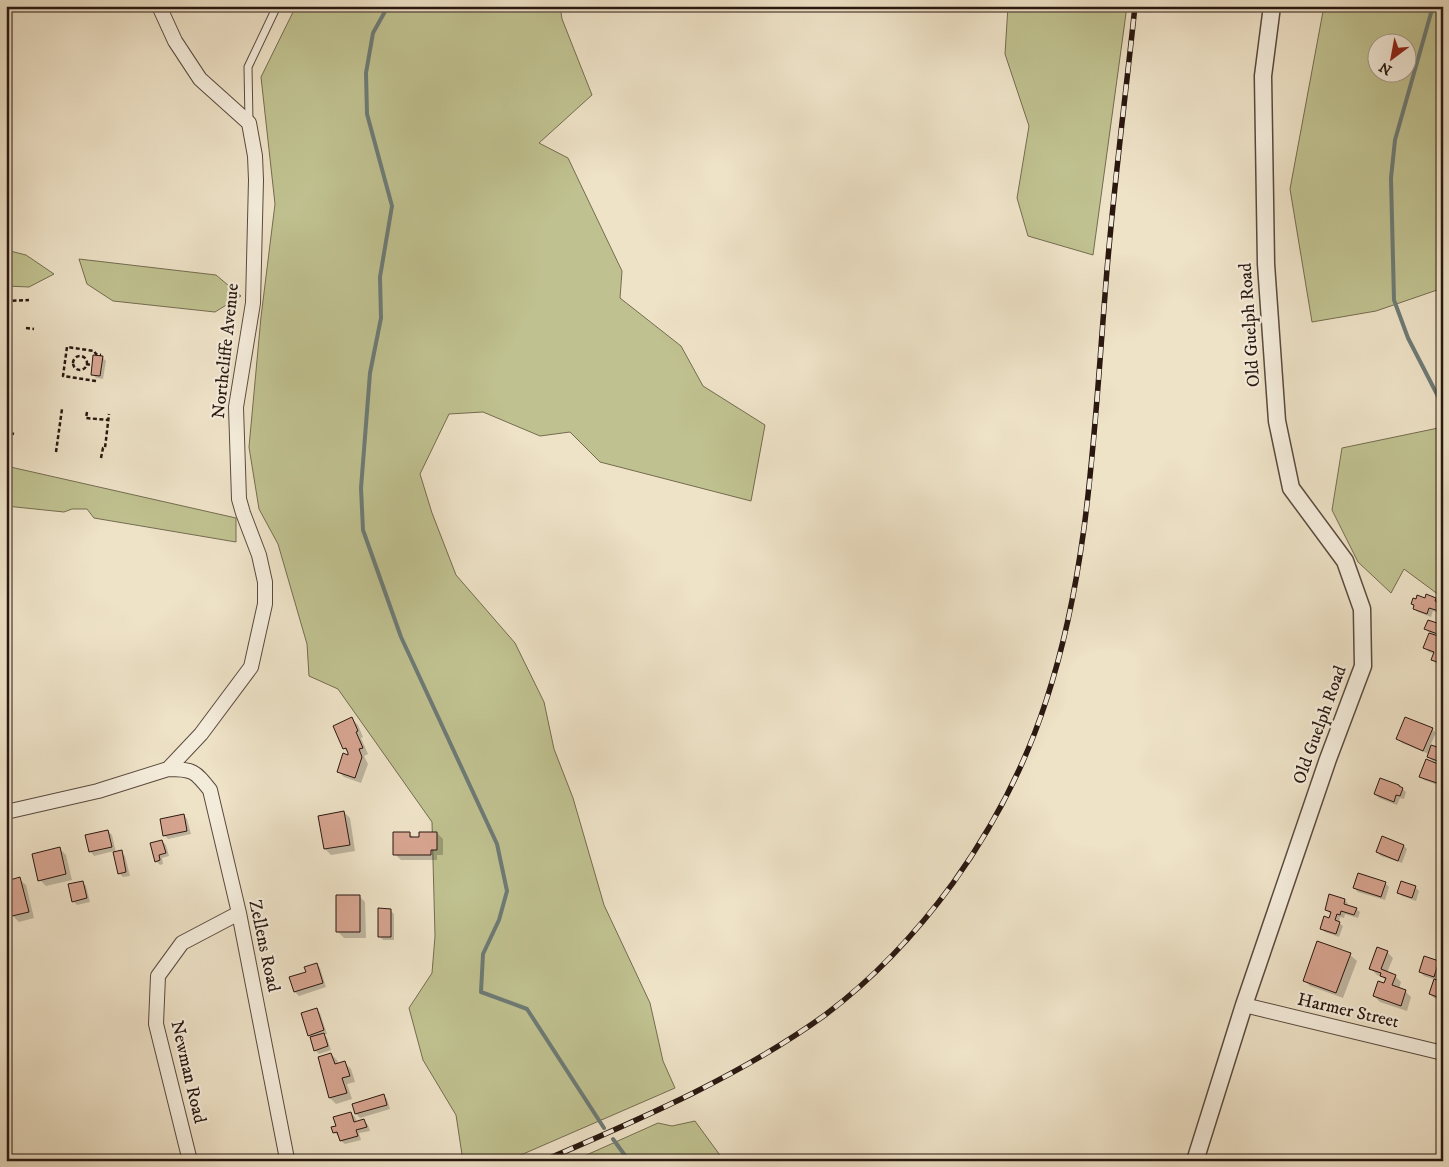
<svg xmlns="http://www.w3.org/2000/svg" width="1449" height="1167" font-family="'IM FELL DW Pica',serif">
<rect width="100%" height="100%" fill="#eee2c7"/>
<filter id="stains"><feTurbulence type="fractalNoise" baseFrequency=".004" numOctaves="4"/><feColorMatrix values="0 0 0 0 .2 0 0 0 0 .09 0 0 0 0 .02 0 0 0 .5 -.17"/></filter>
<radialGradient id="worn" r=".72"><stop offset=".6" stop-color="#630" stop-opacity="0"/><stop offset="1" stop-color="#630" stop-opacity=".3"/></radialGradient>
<path fill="#c0c190" stroke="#746c50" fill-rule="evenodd" d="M 296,6 L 560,6 L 562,19 L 592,95 L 539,143 L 568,158 L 622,271 L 620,298 L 681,346 L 703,386 L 765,425 L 751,501 L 600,462 L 570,432 L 540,436 L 483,412 L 449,414 L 420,474 L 432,513 L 456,575 L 515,643 L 544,702 L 554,749 L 573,798 L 604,905 L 650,1003 L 663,1061 L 675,1088 L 507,1161 L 463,1161 L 456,1115 L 423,1060 L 409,1008 L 432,973 L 435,936 L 432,822 L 338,689 L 309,676 L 307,644 L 278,544 L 259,509 L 249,447 L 261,317 L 275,204 L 261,77 Z
M 1008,6 L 1127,6 L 1093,255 L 1028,236 L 1017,198 L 1029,126 L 1005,54 Z
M 1324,6 L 1443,6 L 1443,288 L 1376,311 L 1312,322 L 1290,189 ZM 1406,42 L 1406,72 L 1376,72 L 1376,42 Z
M 6,250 L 26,255 L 54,274 L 29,287 L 6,286 Z
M 79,259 L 216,275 L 241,296 L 215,312 L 113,301 L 87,284 Z
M 1443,427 L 1443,598 L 1404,569 L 1391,593 L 1358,562 L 1332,510 L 1342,448 Z
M 6,466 L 236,518 L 236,542 L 94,518 L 87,509 L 72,509 L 64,512 L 6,506 Z
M 695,1121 L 722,1158 L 722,1161 L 573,1161 L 658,1123 L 672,1126 Z"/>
<path fill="#0003" d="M 102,357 L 106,361 L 103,379 L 96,378 L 92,374 Z
M 1435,599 L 1443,606 L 1443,614 L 1433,611 L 1431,617 L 1418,612 L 1414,608 L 1415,606 L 1412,603 L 1417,600 Z
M 1443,627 L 1443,638 L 1435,635 L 1443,642 L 1443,666 L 1437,664 L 1433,660 L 1435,654 L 1429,652 L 1425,648 L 1430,633 L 1425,629 Z
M 352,719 L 358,725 L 363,737 L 361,738 L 368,754 L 364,756 L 368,764 L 361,783 L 344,777 L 338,771 L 349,754 L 344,748 Z
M 1432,729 L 1436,733 L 1430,746 L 1443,750 L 1443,764 L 1433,761 L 1428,757 L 1429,754 L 1402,743 L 1398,739 Z
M 1443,767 L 1443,787 L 1424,780 L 1421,777 Z
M 1399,786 L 1406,792 L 1404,799 L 1400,798 L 1397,805 L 1379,798 L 1375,794 Z
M 344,812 L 350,818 L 355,851 L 331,855 L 325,849 Z
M 184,815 L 187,819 L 191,834 L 168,839 L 164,835 Z
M 108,831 L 112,835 L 116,853 L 121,852 L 125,856 L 130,876 L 123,877 L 119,873 L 114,851 L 94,856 L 91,852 L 87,836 Z
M 409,833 L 414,838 L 420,838 L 437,833 L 443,839 L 443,855 L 437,855 L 437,860 L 401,860 L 395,854 Z
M 162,841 L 166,845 L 169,856 L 162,858 L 163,864 L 160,865 L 156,861 Z
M 1404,846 L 1407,849 L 1402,863 L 1381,856 L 1377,852 Z
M 60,849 L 66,855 L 72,880 L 46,886 L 40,880 Z
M 8,877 L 11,881 L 19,879 L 26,885 L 34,918 L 19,922 L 13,916 L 10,904 L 6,905 L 6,878 Z
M 82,882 L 86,886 L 90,902 L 77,905 L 73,901 Z
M 1385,883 L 1389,887 L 1385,900 L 1358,892 L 1354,888 Z
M 1415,887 L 1419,891 L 1416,901 L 1402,896 L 1398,892 Z
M 359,896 L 365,902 L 366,938 L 344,938 L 338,932 Z
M 1345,900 L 1348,904 L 1348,906 L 1356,909 L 1360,912 L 1358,918 L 1345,914 L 1344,918 L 1340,917 L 1339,923 L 1343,926 L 1339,937 L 1325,932 L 1321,929 L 1330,919 L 1331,914 L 1326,910 Z
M 390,910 L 394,914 L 394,940 L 383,940 L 379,936 Z
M 1318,942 L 1350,955 L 1357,961 L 1343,998 L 1310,986 L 1304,980 Z
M 1387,952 L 1393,958 L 1387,973 L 1395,976 L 1401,982 L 1399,989 L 1405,991 L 1411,997 L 1407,1011 L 1380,1002 L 1374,996 L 1385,985 L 1387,981 L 1382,977 L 1377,975 L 1371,969 Z
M 1425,957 L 1439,962 L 1443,966 L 1437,981 L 1443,983 L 1443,1001 L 1434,998 L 1430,994 L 1436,980 L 1424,976 L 1420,972 Z
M 316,964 L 320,968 L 326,987 L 299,996 L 295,992 L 291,978 L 307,973 Z
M 316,1009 L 320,1013 L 327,1034 L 324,1035 L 327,1038 L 331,1050 L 319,1054 L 315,1050 L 309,1035 Z
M 331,1054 L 337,1060 L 339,1065 L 345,1063 L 351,1069 L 355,1082 L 347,1084 L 352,1099 L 336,1104 L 330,1098 L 319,1058 Z
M 384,1096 L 387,1099 L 390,1109 L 360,1118 L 356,1114 Z
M 351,1113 L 355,1117 L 357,1123 L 364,1121 L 368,1125 L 370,1131 L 359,1133 L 361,1140 L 345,1144 L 341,1141 L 340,1136 L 338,1136 L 334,1132 Z
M 6,1145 L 11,1150 L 13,1161 L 6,1161 Z"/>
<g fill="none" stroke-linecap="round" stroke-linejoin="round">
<path stroke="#6d7b76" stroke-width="4" d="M 388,6 L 373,33 L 366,73 L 367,114 L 392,206 L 380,277 L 381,318 L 370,373 L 361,488 L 363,530 L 401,637 L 497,844 L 507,891 L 499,920 L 483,954 L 481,992 L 527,1009 L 604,1128
M 1433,6 L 1395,140 L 1391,178 L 1394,300 L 1408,338 L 1443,406
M 613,1139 L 629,1161"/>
</g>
<path fill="#d7a591" stroke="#291710" d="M 93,355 L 103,356 L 100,376 L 91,375 Z
M 1426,594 L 1436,598 L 1435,601 L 1442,603 L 1439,611 L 1429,608 L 1427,614 L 1413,609 L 1414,605 L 1411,604 L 1413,598 L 1416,599 L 1417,595 L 1425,598 Z
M 1428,620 L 1443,625 L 1443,636 L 1424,629 Z
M 1429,633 L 1438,636 L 1437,639 L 1443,641 L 1443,664 L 1431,660 L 1434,652 L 1423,648 Z
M 352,717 L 358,731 L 356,732 L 363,748 L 359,749 L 362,757 L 355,778 L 337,772 L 343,753 L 348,755 L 348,753 L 346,748 L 343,749 L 333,726 Z
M 1405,717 L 1433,728 L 1423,751 L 1396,739 Z
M 1431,745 L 1443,749 L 1443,763 L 1427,757 Z
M 1426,759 L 1443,766 L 1443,785 L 1419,777 Z
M 1380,778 L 1399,785 L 1399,786 L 1403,788 L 1400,796 L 1396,795 L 1394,802 L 1374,794 Z
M 344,811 L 350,845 L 324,849 L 318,816 Z
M 184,814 L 187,831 L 163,836 L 160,819 Z
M 108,830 L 112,847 L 89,852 L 85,835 Z
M 393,832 L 410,832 L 410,837 L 419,837 L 419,832 L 437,832 L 437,850 L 431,850 L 431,855 L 393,855 Z
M 1382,836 L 1404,845 L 1398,861 L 1376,852 Z
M 162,840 L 166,853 L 159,855 L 160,860 L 155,862 L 150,843 Z
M 60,847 L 66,874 L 38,881 L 32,854 Z
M 122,850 L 126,872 L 118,874 L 113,852 Z
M 1358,873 L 1386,882 L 1381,897 L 1353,888 Z
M 9,876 L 10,880 L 20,877 L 29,912 L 12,916 L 6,898 L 6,877 Z
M 83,881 L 87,898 L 72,902 L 68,884 Z
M 1401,881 L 1416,886 L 1412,898 L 1397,893 Z
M 1329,894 L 1345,899 L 1344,904 L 1357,908 L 1354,915 L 1341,911 L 1340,915 L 1337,914 L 1335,920 L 1340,922 L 1336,934 L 1320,929 L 1324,916 L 1329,918 L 1331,912 L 1325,910 Z
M 336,895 L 360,895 L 360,932 L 336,932 Z
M 378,908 L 391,909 L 391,937 L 378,937 Z
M 1317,941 L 1351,953 L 1336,993 L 1303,981 Z
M 1377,947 L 1388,951 L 1381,969 L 1396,975 L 1392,985 L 1406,990 L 1401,1006 L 1373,996 L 1378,981 L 1384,983 L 1386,978 L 1380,976 L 1381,973 L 1369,969 Z
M 1424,956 L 1439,961 L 1434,977 L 1419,972 Z
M 317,963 L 323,983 L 294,992 L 289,977 L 306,972 L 304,967 Z
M 1434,979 L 1443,982 L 1443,999 L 1429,994 Z
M 317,1008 L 324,1030 L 308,1036 L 301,1013 Z
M 324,1033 L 328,1046 L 314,1051 L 310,1037 Z
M 331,1053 L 335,1064 L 345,1061 L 350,1076 L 342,1078 L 347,1093 L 329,1098 L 318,1057 Z
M 384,1094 L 387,1105 L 355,1114 L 352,1104 Z
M 351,1112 L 354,1122 L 364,1119 L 367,1127 L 356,1130 L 358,1136 L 340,1141 L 337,1132 L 333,1133 L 331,1127 L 336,1126 L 333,1117 Z
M 6,1143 L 8,1145 L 10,1159 L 6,1160 Z"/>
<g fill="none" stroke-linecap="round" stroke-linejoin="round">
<g stroke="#5a4a3e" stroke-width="9">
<path id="service" d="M 249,122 L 248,67 L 277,6"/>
</g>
<g stroke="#5a4a3e" stroke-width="16">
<path id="minor" d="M 168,769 C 193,769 195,771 210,790 L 239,913 L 287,1159
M 6,812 L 98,791 L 168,769 L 201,734 L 251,667 L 265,604 L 265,582 L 259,555 L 243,513 L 239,499 L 236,407 L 253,303 L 256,180 L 255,156 L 249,123 L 200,79 L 175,41 L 159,6
M 1244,1005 L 1443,1053
M 190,1161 L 156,1024 L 158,976 L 182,943 L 239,913"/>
</g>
<g stroke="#5a4a3e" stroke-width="19">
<path id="tertiary" d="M 1195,1161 L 1244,1005 L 1328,759 L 1363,666 L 1362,609 L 1345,561 L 1291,488 L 1277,421 L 1266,264 L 1263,76 L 1272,6"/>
</g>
<path stroke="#291710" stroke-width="2.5" stroke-dasharray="4 2.5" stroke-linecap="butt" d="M 6,301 L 29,300
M 26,328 L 34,329
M73 363a7 7 0 1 1 14 0a7 7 0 1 1-14 0Z
M 86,364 L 92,365
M 96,381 L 63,376 L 67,347 L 94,351 L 96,354 L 101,355
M 87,412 L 86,418 L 108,420
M 6,432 L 14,434
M 56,452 L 62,409
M 101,458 L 103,448 L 105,448 L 109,414"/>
<use href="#service" stroke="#f4ecdb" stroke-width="7"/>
<use href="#minor" stroke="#f4ecdb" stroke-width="14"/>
<use href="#tertiary" stroke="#f4ecdb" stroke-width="16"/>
<g stroke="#291710" stroke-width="5.5">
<path id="rail" d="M 543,1161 C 640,1119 739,1077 825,1015 C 873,979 918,931 953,883 C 993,827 1025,766 1046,701 C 1089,571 1094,431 1105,295 C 1112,199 1125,102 1135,6"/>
</g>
<use href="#rail" stroke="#f4ecdb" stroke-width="4" stroke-dasharray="11" stroke-linecap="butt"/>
</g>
<g text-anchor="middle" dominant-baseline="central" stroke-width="4.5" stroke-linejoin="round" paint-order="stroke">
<g font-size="18" fill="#291710" stroke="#f4ecdb">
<text transform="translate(1250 325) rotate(-94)">Old Guelph Road</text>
<text transform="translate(226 351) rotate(-84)">Northcliffe Avenue</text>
<text transform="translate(1320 725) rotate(-70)">Old Guelph Road</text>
<text transform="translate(264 946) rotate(78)">Zellens Road</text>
<text transform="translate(1348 1011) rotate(13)">Harmer Street</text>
<text transform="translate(188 1072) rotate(77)">Newman Road</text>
</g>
</g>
<rect width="1449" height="1167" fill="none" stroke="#eee2c7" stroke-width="25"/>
<rect x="8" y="8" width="1434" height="1152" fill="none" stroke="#291710" stroke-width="2.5"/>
<rect x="12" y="12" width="1424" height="1142" fill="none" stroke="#291710"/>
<g transform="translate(1392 58) rotate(212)"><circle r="24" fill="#f4ecdb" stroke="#a3978a"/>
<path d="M0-4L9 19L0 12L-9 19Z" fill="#8f2418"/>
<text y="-8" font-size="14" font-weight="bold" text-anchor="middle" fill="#291710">N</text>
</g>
<rect width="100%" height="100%" filter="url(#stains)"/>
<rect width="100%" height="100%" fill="url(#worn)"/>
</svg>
